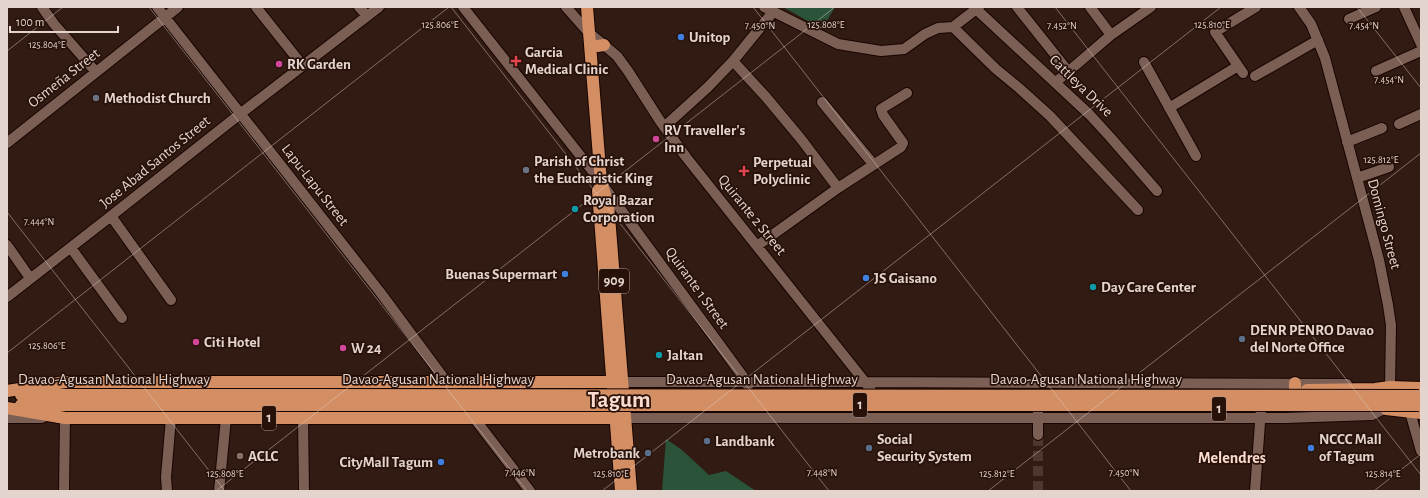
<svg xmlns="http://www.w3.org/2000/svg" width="1428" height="498" font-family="'Alegreya Sans',sans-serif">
<rect width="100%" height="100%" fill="#321b12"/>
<path fill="#2b5339" d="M 783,7 L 835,7 L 822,29 Z
M 666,439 L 682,450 L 709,475 L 726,471 L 756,491 L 662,491 Z"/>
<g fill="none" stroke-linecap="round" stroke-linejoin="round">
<path stroke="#4d372e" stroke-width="10" stroke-dasharray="10 5" stroke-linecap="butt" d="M 1038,491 L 1038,435"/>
<g stroke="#180501" stroke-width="12">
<path id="minor" d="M 42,7 L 54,24 L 96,72
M 157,7 L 380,292 L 460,400
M 256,7 L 303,66
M 359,7 L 367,16
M 463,7 L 594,173 L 747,382 L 748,386
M 566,7 L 589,33 L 604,45 L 617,56 L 628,71 L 660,121 L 686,157 L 865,382 L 878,401
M 764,7 L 838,44 L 881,51 L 904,49 L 925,34 L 938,28 L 953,27 L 996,69 L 1019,88 L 1050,116 L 1138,210
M 1017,7 L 1068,71
M 1090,7 L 1111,35
M 1299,7 L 1311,24 L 1325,58 L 1379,260 L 1388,305 L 1391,325 L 1390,387
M 1404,7 L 1421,44
M 976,9 L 1090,115 L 1111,138 L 1157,191
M 1349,19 L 1376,7
M 953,27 L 979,7
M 733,61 L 766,97 L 801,139 L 838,188
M 1144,62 L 1196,156
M 1376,71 L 1421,51
M 1243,73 L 1215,32 L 1256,7
M 1255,76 L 1318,40
M 1056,82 L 1111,35 L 1151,7
M 822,102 L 874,165
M 1169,108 L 1238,66
M 1399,124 L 1421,114
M 664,127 L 708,87 L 733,61 L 773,12
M 1347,142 L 1382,128
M 7,143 L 178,7
M 1357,178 L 1389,167
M 111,216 L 171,300
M 7,245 L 30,278
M 757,246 L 838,188 L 901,147 L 903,143 L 883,115 L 881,109 L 907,93
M 71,248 L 122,318
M 7,297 L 111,216 L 240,114 L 379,7
M 615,382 L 865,382 L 1347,384
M 1410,412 L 1421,451
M 1038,413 L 1038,435
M 471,414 L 530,491
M 7,418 L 42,418
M 58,418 L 65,418 L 64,491
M 303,418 L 304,491
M 617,418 L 1285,418 L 1372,415 L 1384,409
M 167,491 L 166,477 L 171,418
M 219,491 L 226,418
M 1255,491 L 1261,409"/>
</g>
<g stroke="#180501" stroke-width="14">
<path id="highway" d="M 587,7 L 601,182 L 608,204 L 631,491
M 591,47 L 604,45
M 599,189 L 598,191 L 613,389
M 1295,383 L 1295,390
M 1307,390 L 1375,389 L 1390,387 L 1421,388
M 7,391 L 65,382 L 613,382 L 623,391
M 21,395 L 302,395
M 21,405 L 302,405
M 7,408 L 65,418 L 616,418 L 624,409
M 1386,409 L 1421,413
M 615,410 L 621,491"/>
</g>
<use href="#minor" stroke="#7b5f55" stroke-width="10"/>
<use href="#highway" stroke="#d38e63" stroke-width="12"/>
<g stroke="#180501" stroke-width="14" stroke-linecap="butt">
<path id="highway-bridge" d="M 302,395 L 1419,396
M 302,405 L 1419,405"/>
</g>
<use href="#highway-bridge" stroke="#d38e63" stroke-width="12"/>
</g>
<path fill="none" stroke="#e4d4ce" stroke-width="1" stroke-opacity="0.45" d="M 149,7 L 527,491M 451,7 L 829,491M 753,7 L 1131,491M 1055,7 L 1421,475M 1357,7 L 1421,88M 7,51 L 63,7M 7,212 L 225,491M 7,353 L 449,7M 216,491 L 835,7M 602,491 L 1221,7M 988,491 L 1421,153M 1374,491 L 1421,454"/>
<g fill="#3f7fe0" stroke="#271109" stroke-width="1.5">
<circle cx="681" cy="37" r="4"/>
<circle cx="565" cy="274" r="4"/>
<circle cx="866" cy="278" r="4"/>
<circle cx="1311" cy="448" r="4"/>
<circle cx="441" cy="462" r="4"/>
</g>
<g fill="#e0444e" stroke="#271109" stroke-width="1.5">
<path d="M514 55h4v4h4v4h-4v4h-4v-4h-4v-4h4z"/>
<path d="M742 165h4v4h4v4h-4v4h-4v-4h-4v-4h4z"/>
</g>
<g fill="#d1479c" stroke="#271109" stroke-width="1.5">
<circle cx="279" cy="64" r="4"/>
<circle cx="656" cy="139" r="4"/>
<circle cx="196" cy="342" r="4"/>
<circle cx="343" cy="348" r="4"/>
</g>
<g fill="#6b7280" stroke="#271109" stroke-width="1.5">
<circle cx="96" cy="98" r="4"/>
<circle cx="526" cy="170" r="4"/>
</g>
<g fill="#0f9aa8" stroke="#271109" stroke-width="1.5">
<circle cx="575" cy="209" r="4"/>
<circle cx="1093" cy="287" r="4"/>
<circle cx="659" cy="355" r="4"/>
</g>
<g fill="#5c6f8a" stroke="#271109" stroke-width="1.5">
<circle cx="1242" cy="339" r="4"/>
<circle cx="707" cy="441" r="4"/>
<circle cx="869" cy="448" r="4"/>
<circle cx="648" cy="453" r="4"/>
</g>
<circle fill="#8d6e63" stroke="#271109" stroke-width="1.5" cx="240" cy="456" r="4"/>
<g text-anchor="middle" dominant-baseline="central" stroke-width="3.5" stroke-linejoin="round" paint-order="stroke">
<g fill="#271109" stroke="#ab9a93" stroke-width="1">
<rect x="599" y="269" width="30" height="24" rx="3"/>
<rect x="853" y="393" width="14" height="24" rx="3"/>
<rect x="1212" y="397" width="14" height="24" rx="3"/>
<rect x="262" y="406" width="14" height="24" rx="3"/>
</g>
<g font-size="14" font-weight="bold" fill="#e4d4ce">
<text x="614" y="281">909</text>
<text x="860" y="405">1</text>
<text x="1219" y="409">1</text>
<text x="269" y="418">1</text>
</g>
<g font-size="15" font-weight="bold" fill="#e4d4ce" stroke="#271109" text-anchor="start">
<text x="689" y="37">Unitop</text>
<text x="525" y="52">Garcia<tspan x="525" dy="17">Medical Clinic</tspan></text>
<text x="287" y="64">RK Garden</text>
<text x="104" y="98">Methodist Church</text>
<text x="664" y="130">RV Traveller's<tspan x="664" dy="17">Inn</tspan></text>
<text x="534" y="161">Parish of Christ<tspan x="534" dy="17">the Eucharistic King</tspan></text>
<text x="753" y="162">Perpetual<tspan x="753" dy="17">Polyclinic</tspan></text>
<text x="583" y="200">Royal Bazar<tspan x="583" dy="17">Corporation</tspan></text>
<text x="557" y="274" text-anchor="end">Buenas Supermart</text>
<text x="874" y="278">JS Gaisano</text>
<text x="1101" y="287">Day Care Center</text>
<text x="1250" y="330">DENR PENRO Davao<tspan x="1250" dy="17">del Norte Office</tspan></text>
<text x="204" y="342">Citi Hotel</text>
<text x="351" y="348">W 24</text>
<text x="667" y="355">Jaltan</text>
<text x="877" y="439">Social<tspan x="877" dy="17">Security System</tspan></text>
<text x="1319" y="439">NCCC Mall<tspan x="1319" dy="17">of Tagum</tspan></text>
<text x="715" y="441">Landbank</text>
<text x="640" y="453" text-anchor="end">Metrobank</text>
<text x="248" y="456">ACLC</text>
<text x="433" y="462" text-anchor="end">CityMall Tagum</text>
</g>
<g font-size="15" fill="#e4d4ce" stroke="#271109">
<text transform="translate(64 78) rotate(-38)">Osmeña Street</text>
<text transform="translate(1081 86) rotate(44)">Cattleya Drive</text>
<text transform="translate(155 162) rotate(-39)">Jose Abad Santos Street</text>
<text transform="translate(315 185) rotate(52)">Lapu-Lapu Street</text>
<text transform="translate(752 215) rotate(51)">Quirante 2 Street</text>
<text transform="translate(1384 224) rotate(75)">Domingo Street</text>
<text transform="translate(697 288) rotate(54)">Quirante 1 Street</text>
<text x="114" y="379">Davao-Agusan National Highway</text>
<text x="438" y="379">Davao-Agusan National Highway</text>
<text x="762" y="379">Davao-Agusan National Highway</text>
<text x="1086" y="379">Davao-Agusan National Highway</text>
</g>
<g font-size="16" font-weight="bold" fill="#fcdbcf" stroke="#271109">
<text x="1232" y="458">Melendres</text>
</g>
<g font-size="23" font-weight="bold" fill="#fcdbcf" stroke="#271109">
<text x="619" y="400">Tagum</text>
</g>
</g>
<g font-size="10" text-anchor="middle" fill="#e4d4ce" stroke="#271109" stroke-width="3.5" stroke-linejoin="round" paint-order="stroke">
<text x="440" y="28">125.806°E</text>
<text x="826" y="28">125.808°E</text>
<text x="1212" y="28">125.810°E</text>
<text x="1364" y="29">7.454°N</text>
<text x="760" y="29">7.450°N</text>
<text x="1062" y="29">7.452°N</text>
<text x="47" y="48">125.804°E</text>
<text x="1389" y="83">7.454°N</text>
<text x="1381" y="163">125.812°E</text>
<text x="39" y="225">7.444°N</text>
<text x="47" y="349">125.806°E</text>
<text x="520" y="476">7.446°N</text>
<text x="822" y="476">7.448°N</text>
<text x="1124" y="476">7.450°N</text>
<text x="225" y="477">125.808°E</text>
<text x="611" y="477">125.810°E</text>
<text x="997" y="477">125.812°E</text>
<text x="1383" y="477">125.814°E</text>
</g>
<rect width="1428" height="498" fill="none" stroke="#e4d4ce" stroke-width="16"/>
<path d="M10 26v6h108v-6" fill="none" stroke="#e4d4ce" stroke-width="2"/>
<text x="16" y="26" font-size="12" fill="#e4d4ce" stroke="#271109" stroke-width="3" paint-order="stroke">100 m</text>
</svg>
